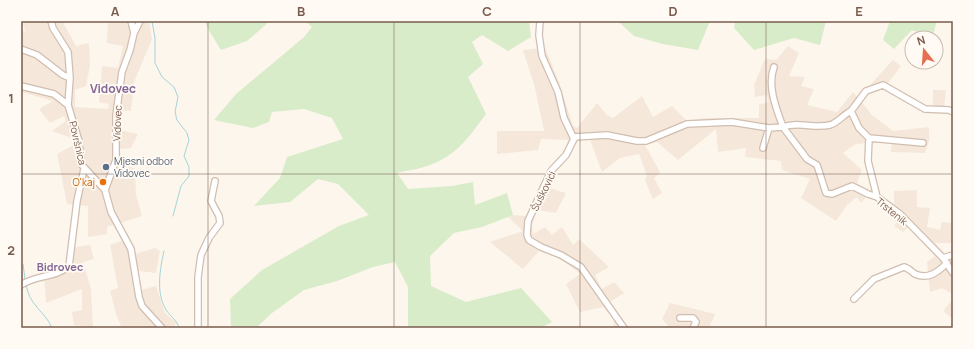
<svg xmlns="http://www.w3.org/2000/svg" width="974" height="349" font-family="Manrope,sans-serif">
<rect width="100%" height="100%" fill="#fdf6ec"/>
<path fill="#f5e8da" d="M 23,21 L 62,21 L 76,46 L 89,43 L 90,65 L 86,86 L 75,90 L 75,107 L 108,109 L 109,104 L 99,102 L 102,66 L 118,68 L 123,46 L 107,43 L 108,21 L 149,21 L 152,39 L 134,82 L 131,111 L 120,110 L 119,130 L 138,134 L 131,148 L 120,149 L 122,163 L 135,169 L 136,195 L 142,216 L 107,227 L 107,234 L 88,237 L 88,206 L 67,204 L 57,154 L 74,145 L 72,138 L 52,131 L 66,121 L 64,116 L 50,123 L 39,109 L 53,101 L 21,92 L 21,29 L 25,32 Z
M 788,46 L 799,53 L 789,76 L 805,77 L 801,86 L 814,89 L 807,105 L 837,112 L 853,92 L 858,98 L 893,60 L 901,66 L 888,83 L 919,105 L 933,108 L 933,90 L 946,90 L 944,108 L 953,110 L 953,115 L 919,109 L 886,86 L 867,92 L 861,101 L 872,115 L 893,131 L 929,127 L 929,141 L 925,153 L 891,152 L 892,138 L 854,145 L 843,153 L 862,170 L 857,183 L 879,195 L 894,207 L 894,191 L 917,190 L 917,207 L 930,208 L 927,227 L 940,230 L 942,222 L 953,223 L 953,243 L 935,243 L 947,256 L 953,255 L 953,319 L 943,311 L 953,299 L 951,293 L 942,288 L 930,292 L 927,262 L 935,256 L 908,227 L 903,232 L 894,226 L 900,218 L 875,200 L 866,197 L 861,203 L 857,197 L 847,205 L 836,221 L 801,198 L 810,179 L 782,170 L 781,161 L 745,157 L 746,148 L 718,152 L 716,129 L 678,160 L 657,142 L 645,145 L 660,172 L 654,178 L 662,193 L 653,199 L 645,180 L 647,176 L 639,154 L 620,158 L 602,172 L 589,137 L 574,141 L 572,152 L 552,172 L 546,187 L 566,193 L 556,213 L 537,210 L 532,226 L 533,234 L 545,227 L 552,235 L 562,227 L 573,245 L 579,239 L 609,267 L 595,275 L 602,289 L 614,282 L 624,293 L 610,302 L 628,328 L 614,328 L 613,317 L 603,307 L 580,312 L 566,284 L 580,274 L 561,259 L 539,251 L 523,269 L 490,242 L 523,231 L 508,217 L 513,215 L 527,216 L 540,185 L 549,169 L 564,153 L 568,140 L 541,139 L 538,150 L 497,154 L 497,131 L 544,131 L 535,88 L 523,50 L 545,48 L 559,82 L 573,126 L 577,128 L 597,103 L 607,115 L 613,118 L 642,96 L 653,117 L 672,106 L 687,121 L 704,118 L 759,118 L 759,105 L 769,102 L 767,95 L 755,97 L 754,85 L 765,59 L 776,60 Z
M 128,235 L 135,254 L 155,248 L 160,251 L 156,273 L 139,271 L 141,290 L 156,286 L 165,313 L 177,323 L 172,328 L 122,328 L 116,314 L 110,291 L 118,288 L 110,245 L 121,241 Z
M 90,245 L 94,259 L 83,262 L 91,289 L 93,328 L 74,325 L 72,312 L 82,310 L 82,289 L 46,303 L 44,276 L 65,270 L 70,261 L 71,248 Z
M 670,303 L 715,314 L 709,328 L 670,328 L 662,319 Z"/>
<path fill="#d8ecc9" d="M 205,21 L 270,21 L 247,41 L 221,50 L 208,29 Z
M 305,21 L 529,21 L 531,37 L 508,51 L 482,35 L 472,42 L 483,64 L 468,77 L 486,114 C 468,138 457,156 427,166 C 417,170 406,170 397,173 L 408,189 L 452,186 L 473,182 L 475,205 L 507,193 L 513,215 L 482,227 L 454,233 L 430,256 L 431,286 L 466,302 L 521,288 L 552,322 L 540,328 L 408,328 L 408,287 L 395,262 L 373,267 L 337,281 L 304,290 L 272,313 L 256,328 L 231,328 L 230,299 L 262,270 L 339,226 L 369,215 L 338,184 L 318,179 L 290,202 L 254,206 L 280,178 L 287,157 L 343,139 L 332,118 L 304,109 L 272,112 L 269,122 L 253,128 L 214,120 L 236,94 L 304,37 L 312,27 Z
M 620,21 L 710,21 L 698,50 L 663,44 L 634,36 L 620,23 Z
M 735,21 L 826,21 L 820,45 L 794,38 L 754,50 L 734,28 Z
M 890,21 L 937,21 L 932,38 L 912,30 L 894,49 L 883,40 Z"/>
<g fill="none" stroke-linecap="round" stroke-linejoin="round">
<path stroke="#a5d3da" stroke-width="1" d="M 152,21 L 155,38 L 155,63 L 162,77 L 174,87 L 178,97 L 175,112 L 177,120 L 187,133 L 189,140 L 184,156 L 189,167 L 189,176 L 181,186 L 173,216
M 164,251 C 160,269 156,291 165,308 C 169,316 177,319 179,328
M 23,264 L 25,279
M 26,284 C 29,306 45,311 52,328"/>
<g stroke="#d1beb0" stroke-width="8">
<path id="minor" d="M 51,21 L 53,28 L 68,52 L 70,78 L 68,105 L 79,141 L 81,164 L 105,190
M 131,21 L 134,33
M 140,21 L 134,33 L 130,50 L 122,72 L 116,115 L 116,160 L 105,190 L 111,212 L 131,249 L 139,297 L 142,306 L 162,328
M 540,21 L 539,35 L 542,56 L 558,92 L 564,118 L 574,139 L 566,155 L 551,171 L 528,221 L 527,235 L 529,240 L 541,247 L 561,255 L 581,267 L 624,328
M 21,49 L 37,55 L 63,75 L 70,78
M 774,67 C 767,86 776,108 783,127 C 799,121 814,129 830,125 C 839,122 844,114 851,111 L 859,128 L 869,138 L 923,143
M 21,86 L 54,94 L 68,105
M 851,111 L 866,91 L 883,85 L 925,109 L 949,110 L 953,112
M 574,137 L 607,135 L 637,141 L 646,141 L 687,124 L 732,122 L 769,128 L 783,127 L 807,159 L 817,165 L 826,193 L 832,194 L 852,186 L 868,194 L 877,197 L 900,214 L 943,258 L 953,273
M 869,138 L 868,161 L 877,197
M 763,148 L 769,128
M 943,258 L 953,255
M 21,285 C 35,275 56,278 69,266 L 77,201 L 84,169
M 854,299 L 874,279 L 904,267 C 908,268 911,271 915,274 C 928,280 938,272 947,263
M 680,318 L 693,318 L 696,322 L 693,328
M 198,328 L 198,277 L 201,255 L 209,238 L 220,223 L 219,216 L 211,201 L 215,181"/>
</g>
<use href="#minor" stroke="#fff" stroke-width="5.5"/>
</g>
<path fill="none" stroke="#7a5c4d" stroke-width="1" stroke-opacity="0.55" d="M 208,21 L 208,328M 394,21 L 394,328M 580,21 L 580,328M 766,21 L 766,328M 21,174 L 953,174"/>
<circle fill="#5c6f8a" stroke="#fffaf3" stroke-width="1.5" cx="106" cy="167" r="4"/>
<circle fill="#e8710a" stroke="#fffaf3" stroke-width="1.5" cx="103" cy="182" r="4"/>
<g text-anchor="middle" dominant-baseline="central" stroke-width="3.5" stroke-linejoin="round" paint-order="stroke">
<g font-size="10" fill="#7a5c4d" stroke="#fffaf3">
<text transform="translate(117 123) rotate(-88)">Vidovec</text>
<text transform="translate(78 143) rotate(77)">Površnica</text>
<text transform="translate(543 191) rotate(-64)">Šuškovići</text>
<text transform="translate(892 211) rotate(39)">Trstenik</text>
</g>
<g font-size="10" fill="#4e5e75" stroke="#fffaf3" text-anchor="start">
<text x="114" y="161">Mjesni odbor<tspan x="114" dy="12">Vidovec</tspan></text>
</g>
<g font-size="10" fill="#c56008" stroke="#fffaf3" text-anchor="end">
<text x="95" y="182">O'kaj</text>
</g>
<g font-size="11" font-weight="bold" fill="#846695" stroke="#fffaf3">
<text x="60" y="266">Bidrovec</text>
</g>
<g font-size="12" font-weight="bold" fill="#846695" stroke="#fffaf3">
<text x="113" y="88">Vidovec</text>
</g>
</g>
<rect width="974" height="349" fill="none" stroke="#fffaf3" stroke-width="44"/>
<g transform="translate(924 50) rotate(343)"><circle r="19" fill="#fffaf3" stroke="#cabbb1"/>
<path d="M0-3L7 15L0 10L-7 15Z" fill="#e76f51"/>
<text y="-6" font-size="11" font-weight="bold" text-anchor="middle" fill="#7a5c4d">N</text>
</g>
<rect x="22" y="22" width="930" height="305" fill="none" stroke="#7a5c4d" stroke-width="1.5"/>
<g font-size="13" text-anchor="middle" font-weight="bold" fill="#7a5c4d">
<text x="115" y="16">A</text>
<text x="301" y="16">B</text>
<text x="487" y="16">C</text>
<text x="673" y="16">D</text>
<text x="859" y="16">E</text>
<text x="11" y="103">1</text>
<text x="11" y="255">2</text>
</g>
</svg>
